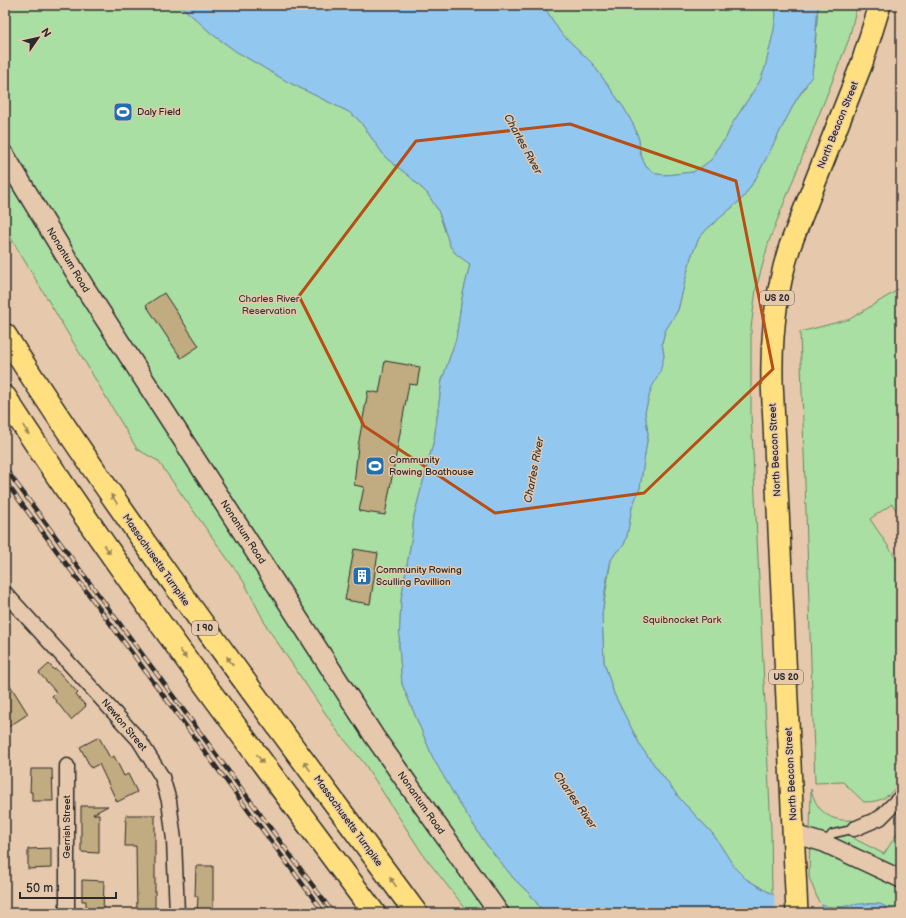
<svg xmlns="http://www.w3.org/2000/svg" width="906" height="918" font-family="'Balsamiq Sans',sans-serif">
<rect width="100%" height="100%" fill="#e6c8ac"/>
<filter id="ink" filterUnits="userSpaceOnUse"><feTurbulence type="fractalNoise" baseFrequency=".025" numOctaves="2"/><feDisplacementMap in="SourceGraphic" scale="8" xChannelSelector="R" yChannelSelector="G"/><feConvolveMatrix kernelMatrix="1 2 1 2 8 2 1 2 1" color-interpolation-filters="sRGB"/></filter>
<g filter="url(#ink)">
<path fill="#a9dfa2" stroke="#6a8566" d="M 5,5 L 180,5 L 212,34 L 237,52 L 288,82 L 349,112 L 359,120 L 386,158 L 409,176 L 427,193 L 438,210 L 450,246 L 456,254 L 470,264 L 462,298 L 456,339 L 442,380 L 434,440 L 414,516 L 412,536 L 401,600 L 399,646 L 402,684 L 433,758 L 456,798 L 486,844 L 515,880 L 530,894 L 544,913 L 469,913 L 424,856 L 364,763 L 338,732 L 267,627 L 244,582 L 158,461 L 137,449 L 5,228 Z
M 543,5 L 774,5 L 776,14 L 774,30 L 765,68 L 760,81 L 732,124 L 726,138 L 716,150 L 712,159 L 703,166 L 693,172 L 666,175 L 657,174 L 646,167 L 640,153 L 639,140 L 634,126 L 624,108 L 592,63 L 560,32 Z
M 818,5 L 857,5 L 849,39 L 769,241 L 756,289 L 751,328 L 751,413 L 771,830 L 772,894 L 746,879 L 735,868 L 713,834 L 680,799 L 641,747 L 614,694 L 604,662 L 602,615 L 611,560 L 617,551 L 624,545 L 627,536 L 632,507 L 640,488 L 648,434 L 645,412 L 651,389 L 664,356 L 662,343 L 665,331 L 678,310 L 691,257 L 699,238 L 707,229 L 743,198 L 756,178 L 796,100 L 805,88 L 814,64 Z
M 901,288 L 901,511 L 898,513 L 892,504 L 870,519 L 898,561 L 901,559 L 901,782 C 888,796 884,802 864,802 L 843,782 L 815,783 L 800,332 L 850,319 Z
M 811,789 C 816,811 830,822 852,820 L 855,839 L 884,854 L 901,827 L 901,913 C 892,913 886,905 878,904 C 856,902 842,911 820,905 L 809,877 Z"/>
<path fill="#92c7f0" stroke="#6989a1" d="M 180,5 L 543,5 L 560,32 L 592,63 L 624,108 L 634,126 L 639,140 L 640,153 L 646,167 L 657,174 L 666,175 L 693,172 L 703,166 L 712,159 L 716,150 L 726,138 L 732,124 L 760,81 L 765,68 L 774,30 L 776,14 L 774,5 L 818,5 L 812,76 L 796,100 L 756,178 L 743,198 L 707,229 L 699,238 L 691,257 L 678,310 L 665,331 L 662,343 L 664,356 L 660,372 L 651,389 L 645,412 L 648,434 L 640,488 L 632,507 L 627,536 L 624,545 L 617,551 L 611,560 L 606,583 L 602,615 L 604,662 L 614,694 L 641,747 L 680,799 L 713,834 L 735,868 L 746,879 L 772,894 L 834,908 L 859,904 L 880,904 L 897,913 L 544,913 L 530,894 L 515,880 L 486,844 L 456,798 L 433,758 L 402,684 L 399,646 L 401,600 L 412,536 L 414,516 L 434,440 L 442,380 L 456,339 L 462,298 L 470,264 L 456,254 L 450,246 L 438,210 L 427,193 L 409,176 L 386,158 L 359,120 L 349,112 L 288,82 L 237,52 L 212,34 Z"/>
<path fill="#e6c8ac" d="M 774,892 L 821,903 L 821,913 L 775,913 Z"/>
<path fill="#c1ab80" stroke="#2b2b2b" d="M 164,293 L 199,346 L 181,358 L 146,305 Z
M 385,361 L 420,367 L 417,385 L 409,384 L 385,515 L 359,511 L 364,487 L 354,485 L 358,446 L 368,391 L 379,393 Z
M 354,549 L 378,553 L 370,604 L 345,600 Z
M 49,664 L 54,670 L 56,669 L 78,693 L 76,695 L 86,706 L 71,720 L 52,696 L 56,692 L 39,673 Z
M 5,677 L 28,714 L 5,729 Z
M 99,737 L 110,758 L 114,756 L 124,776 L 128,774 L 137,792 L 117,802 L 99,764 L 91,768 L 80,747 Z
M 31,769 L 52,769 L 53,801 L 32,801 L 32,792 L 30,792 Z
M 81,806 L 108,806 L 93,814 L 99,814 L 99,853 L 81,852 Z
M 126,815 L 155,815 L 155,913 L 137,913 L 136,846 L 125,846 Z
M 51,848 L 51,868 L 28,869 L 28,849 Z
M 196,866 L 213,866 L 213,913 L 197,913 L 198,896 L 195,896 Z
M 82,880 L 104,881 L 103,913 L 86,913 L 86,901 L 82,901 Z"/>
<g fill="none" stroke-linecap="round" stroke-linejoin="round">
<g stroke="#2b2b2b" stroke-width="10">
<path id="service" d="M 825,843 L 832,834 L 854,829"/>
</g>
<g stroke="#2b2b2b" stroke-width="17">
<path id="minor" d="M 5,593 L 139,740 L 162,777 L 169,801 L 174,840 L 177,913
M 67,766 L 67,913
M 854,829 L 880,818 L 901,797"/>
</g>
<g stroke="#2b2b2b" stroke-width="20">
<path id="tertiary" d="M 794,834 L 824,843 L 901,879"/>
</g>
<g stroke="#2b2b2b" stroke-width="22">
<path id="secondary" d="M 5,156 L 85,288 L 374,736 L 499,913"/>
</g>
<g stroke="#2b2b2b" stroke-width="24">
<path id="primary" d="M 797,913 L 772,381 C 771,335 776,290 790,246 L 862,63 L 880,5"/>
</g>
<g stroke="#2b2b2b" stroke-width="25">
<path id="motorway" d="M 5,335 C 132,535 276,723 416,913
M 5,397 C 120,575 248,743 374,913"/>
</g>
<use href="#service" stroke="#e6c8ac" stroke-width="7"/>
<use href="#minor" stroke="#e6c8ac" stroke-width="14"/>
<use href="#tertiary" stroke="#e6c8ac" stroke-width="17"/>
<use href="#secondary" stroke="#e6c8ac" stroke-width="19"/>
<use href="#primary" stroke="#ffdf80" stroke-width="21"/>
<use href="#motorway" stroke="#ffdf80" stroke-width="22"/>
<g stroke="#2b2b2b" stroke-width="4.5">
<path id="rail" d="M 5,468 L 333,913
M 5,481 L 324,913"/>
</g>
<use href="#rail" stroke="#e6c8ac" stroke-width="3" stroke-dasharray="9" stroke-linecap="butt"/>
</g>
<defs><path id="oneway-solid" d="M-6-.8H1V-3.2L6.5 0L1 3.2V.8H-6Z"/></defs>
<g fill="#958556">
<use href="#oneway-solid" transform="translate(26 430) rotate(57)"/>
<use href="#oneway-solid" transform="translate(114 499) rotate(-124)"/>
<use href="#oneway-solid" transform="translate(107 549) rotate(55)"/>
<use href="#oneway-solid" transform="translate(183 654) rotate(54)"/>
<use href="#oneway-solid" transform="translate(230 661) rotate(-126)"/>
<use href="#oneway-solid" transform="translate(260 759) rotate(54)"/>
<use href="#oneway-solid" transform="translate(307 766) rotate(-126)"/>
<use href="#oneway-solid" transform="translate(393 882) rotate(-126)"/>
</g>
</g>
<path fill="none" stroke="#b94e14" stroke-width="3" stroke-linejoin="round" d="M 570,124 L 736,181 L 773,369 L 644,493 L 495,513 L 364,426 L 299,296 L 416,141 Z"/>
<defs>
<g id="stadium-square" transform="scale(1)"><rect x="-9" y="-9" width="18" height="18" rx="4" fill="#1f6fb2" stroke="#e6c8ac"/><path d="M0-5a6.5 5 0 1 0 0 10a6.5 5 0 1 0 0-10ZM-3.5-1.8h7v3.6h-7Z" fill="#fff"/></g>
<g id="building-square" transform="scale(1)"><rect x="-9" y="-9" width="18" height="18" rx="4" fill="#1f6fb2" stroke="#e6c8ac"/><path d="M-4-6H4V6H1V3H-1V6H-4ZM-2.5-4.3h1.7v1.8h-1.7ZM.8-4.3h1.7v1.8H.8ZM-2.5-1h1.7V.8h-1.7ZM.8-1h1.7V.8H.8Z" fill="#fff"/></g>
</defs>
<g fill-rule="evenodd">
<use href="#stadium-square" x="123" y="112"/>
<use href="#stadium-square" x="375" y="466"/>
<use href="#building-square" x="362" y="576"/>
</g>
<g text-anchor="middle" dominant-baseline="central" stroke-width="3" stroke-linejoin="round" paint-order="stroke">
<g fill="#e6c8ac" stroke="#635a52" stroke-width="1">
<rect x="760" y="291" width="34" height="14" rx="3"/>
<rect x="192" y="621" width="26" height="14" rx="3"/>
<rect x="769" y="670" width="34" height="14" rx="3"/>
</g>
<g font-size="9" font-weight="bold" fill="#2b2b2b">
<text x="777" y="298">US 20</text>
<text x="205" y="628">I 90</text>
<text x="786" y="677">US 20</text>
</g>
<g font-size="10" fill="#2b2b2b" stroke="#e6c8ac" text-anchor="start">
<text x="137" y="112">Daly Field</text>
<text x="389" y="460">Community<tspan x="389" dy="12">Rowing Boathouse</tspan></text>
<text x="376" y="570">Community Rowing<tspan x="376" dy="12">Sculling Pavillion</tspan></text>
</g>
<g font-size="10" fill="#2b2b2b" stroke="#e6c8ac">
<text transform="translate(838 125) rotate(-68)">North Beacon Street</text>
<text transform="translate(68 260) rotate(59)">Nonantum Road</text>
<text transform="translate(775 450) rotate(-93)">North Beacon Street</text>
<text transform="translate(243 532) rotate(57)">Nonantum Road</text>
<text transform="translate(156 560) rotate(55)">Massachusetts Turnpike</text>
<text transform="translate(124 725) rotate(50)">Newton Street</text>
<text transform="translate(791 774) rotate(-93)">North Beacon Street</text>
<text transform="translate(421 803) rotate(55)">Nonantum Road</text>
<text transform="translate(348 821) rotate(54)">Massachusetts Turnpike</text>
<text transform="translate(67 827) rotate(-90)">Gerrish Street</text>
</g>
<g font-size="10" fill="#383d37" stroke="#e6c8ac">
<text x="269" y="299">Charles River<tspan x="269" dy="12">Reservation</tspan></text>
<text x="682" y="620">Squibnocket Park</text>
</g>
<g font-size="11" font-style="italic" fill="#353b3f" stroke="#e6c8ac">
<text transform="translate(523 144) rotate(61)">Charles River</text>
<text transform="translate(534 470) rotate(-79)">Charles River</text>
<text transform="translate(575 800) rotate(55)">Charles River</text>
</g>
</g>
<rect width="906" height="918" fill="none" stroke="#e6c8ac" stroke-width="20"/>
<rect x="10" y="10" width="886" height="898" fill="none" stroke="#2b2b2b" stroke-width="1.5" filter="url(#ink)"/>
<g transform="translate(38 38) rotate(56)" stroke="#e6c8ac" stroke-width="3" paint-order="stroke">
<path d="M0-3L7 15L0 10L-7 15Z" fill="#2b2b2b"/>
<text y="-6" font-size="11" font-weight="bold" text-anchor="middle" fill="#2b2b2b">N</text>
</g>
<path d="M20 892v6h96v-6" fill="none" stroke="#2b2b2b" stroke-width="2"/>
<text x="26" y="892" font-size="12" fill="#2b2b2b" stroke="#e6c8ac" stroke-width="3" paint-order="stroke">50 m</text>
</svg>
